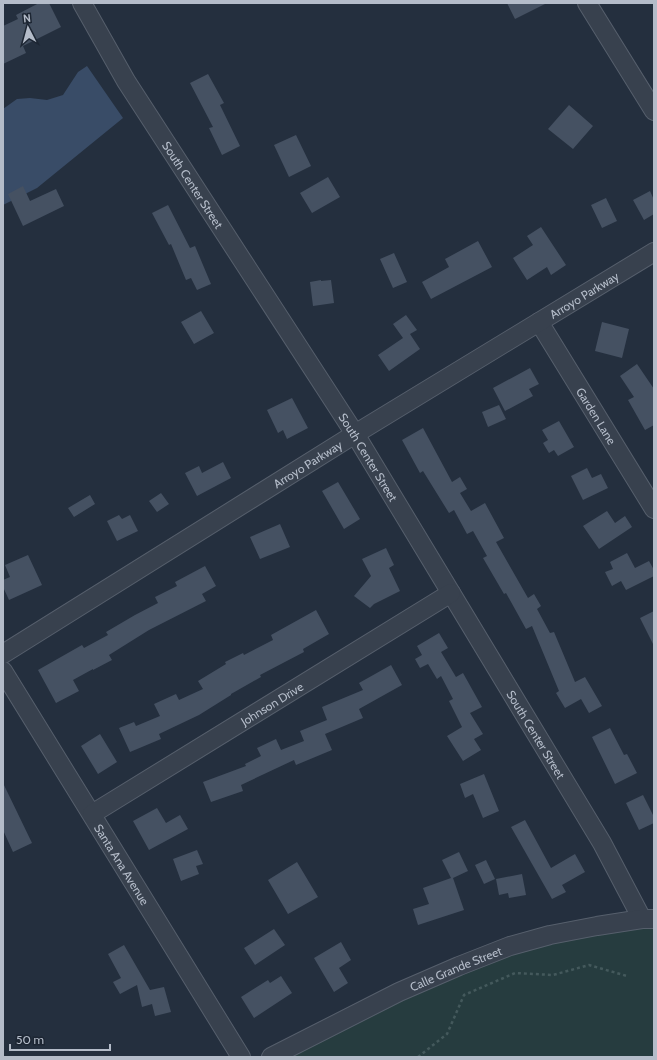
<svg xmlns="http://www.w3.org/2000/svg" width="657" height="1060" font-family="Cabin,sans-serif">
<rect width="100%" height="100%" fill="#242f3e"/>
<path fill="#263c3f" d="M 654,919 L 654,1057 L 270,1057 L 510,946 Z"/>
<path fill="#394c67" d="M 87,66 L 123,118 L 37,188 L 3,205 L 3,109 L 17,99 L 30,98 L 47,100 L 63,95 L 78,72 Z"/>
<path fill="#455162" d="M 39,3 L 49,3 L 61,27 L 23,46 L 26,53 L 3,64 L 3,26 L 18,19 L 16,15 Z
M 507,3 L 547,3 L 515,19 Z
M 208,74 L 224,103 L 220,105 L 240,146 L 222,155 L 209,128 L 213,127 L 190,83 Z
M 569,105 L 593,126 L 573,149 L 548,129 Z
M 296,135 L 311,166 L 289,177 L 274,145 Z
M 328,177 L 340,197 L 312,213 L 300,193 Z
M 23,186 L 30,201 L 56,189 L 64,206 L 23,226 L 8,194 Z
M 650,191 L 654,200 L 654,214 L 644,220 L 633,200 Z
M 606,198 L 617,221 L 602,228 L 591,205 Z
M 168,205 L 190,248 L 195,246 L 211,284 L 197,290 L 191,278 L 186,280 L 171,244 L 169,245 L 152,213 Z
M 541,227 L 566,265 L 551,275 L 547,267 L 527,280 L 513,258 L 533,245 L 527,236 Z
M 478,241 L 492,267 L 431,299 L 422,282 L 449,267 L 445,259 Z
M 394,253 L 407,282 L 393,288 L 380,259 Z
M 321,280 L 321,281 L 331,280 L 334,303 L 313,306 L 310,282 Z
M 201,311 L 214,333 L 194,344 L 181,322 Z
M 406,315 L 417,330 L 410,334 L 420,349 L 389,371 L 378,355 L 403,338 L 393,324 Z
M 602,322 L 629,329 L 622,358 L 595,351 Z
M 637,364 L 654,389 L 654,425 L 645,430 L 628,400 L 634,397 L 620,376 Z
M 530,368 L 539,384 L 529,389 L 533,396 L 505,411 L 493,388 Z
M 292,398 L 308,428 L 287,439 L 283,430 L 278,433 L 267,410 Z
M 499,405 L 506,419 L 488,427 L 482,412 Z
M 559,421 L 574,447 L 558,456 L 554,450 L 549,453 L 543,443 L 548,440 L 542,430 Z
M 423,428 L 452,482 L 460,477 L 467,489 L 460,493 L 471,511 L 485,503 L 504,538 L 496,542 L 528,598 L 534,594 L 541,606 L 537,609 L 550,633 L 554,632 L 575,682 L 585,677 L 602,706 L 589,713 L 581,699 L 565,708 L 556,693 L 559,691 L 532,626 L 526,629 L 506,593 L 504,594 L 483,558 L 487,556 L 473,531 L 467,534 L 454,510 L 449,513 L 423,471 L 420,473 L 402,440 Z
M 223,462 L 231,478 L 197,496 L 185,473 L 199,466 L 202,473 Z
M 587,468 L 592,478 L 601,474 L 608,488 L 583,500 L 571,476 Z
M 338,482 L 360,519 L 344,529 L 322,491 Z
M 161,493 L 169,504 L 157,512 L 149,501 Z
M 90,495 L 95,504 L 74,517 L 68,508 Z
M 607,511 L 615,523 L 625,516 L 632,527 L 599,549 L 583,526 Z
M 119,515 L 122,519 L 130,515 L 138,531 L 117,541 L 107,521 Z
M 280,524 L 290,547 L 260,559 L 250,537 Z
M 386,548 L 394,565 L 389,568 L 400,591 L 374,604 L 370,608 L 354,596 L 371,576 L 362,559 Z
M 627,553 L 635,568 L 649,561 L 654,570 L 654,576 L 626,590 L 621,581 L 612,586 L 605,572 L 613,569 L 610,562 Z
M 28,555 L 42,585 L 9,600 L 3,587 L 3,580 L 10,577 L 5,565 Z
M 205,566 L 216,586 L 202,594 L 206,601 L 149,630 L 109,655 L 112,660 L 93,670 L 93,669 L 73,680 L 79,691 L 56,703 L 38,670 L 82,645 L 84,648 L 108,635 L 106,632 L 135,615 L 158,603 L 155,597 L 177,586 L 175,582 Z
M 316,610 L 329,634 L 303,649 L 304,652 L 260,675 L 261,677 L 231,694 L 231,695 L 199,715 L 159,734 L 161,739 L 130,752 L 119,728 L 134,722 L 136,726 L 160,716 L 154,704 L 176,694 L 179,700 L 203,689 L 198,681 L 226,664 L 225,662 L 243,653 L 244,655 L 273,640 L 271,635 Z
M 654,611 L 654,646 L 640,618 Z
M 439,633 L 448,648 L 441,652 L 456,677 L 463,673 L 482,707 L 470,713 L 483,734 L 474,739 L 481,750 L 463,761 L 447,736 L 462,727 L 449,701 L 453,699 L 441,676 L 437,679 L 428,664 L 420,668 L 415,659 L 422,655 L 417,646 Z
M 391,665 L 402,685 L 359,709 L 363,718 L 325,734 L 332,750 L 296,765 L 294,760 L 241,785 L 243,791 L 211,802 L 203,782 L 246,766 L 245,764 L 261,756 L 257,748 L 276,739 L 281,750 L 304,741 L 300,731 L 327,720 L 322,707 L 363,690 L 359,683 Z
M 610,728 L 624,755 L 627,754 L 637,773 L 615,784 L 592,737 Z
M 100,734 L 117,762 L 98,774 L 81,746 Z
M 484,774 L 499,811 L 483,818 L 473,794 L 465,798 L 460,784 Z
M 3,783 L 32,843 L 13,852 L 3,830 Z
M 643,795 L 654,817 L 654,823 L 639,830 L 626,803 Z
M 157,808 L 166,823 L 180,815 L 188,829 L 149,850 L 133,821 Z
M 525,820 L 551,868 L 575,854 L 585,872 L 562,885 L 566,892 L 552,899 L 511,827 Z
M 197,850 L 203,864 L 196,866 L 199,874 L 181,881 L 173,859 Z
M 459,852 L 468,871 L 453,878 L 464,910 L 418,925 L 413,909 L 429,904 L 423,888 L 451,878 L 442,860 Z
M 486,860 L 495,879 L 484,884 L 475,865 Z
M 297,862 L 318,897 L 288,914 L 268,880 Z
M 522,874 L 526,895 L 509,898 L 508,893 L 499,895 L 496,879 Z
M 274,929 L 285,945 L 255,965 L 244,948 Z
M 341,942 L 351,960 L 339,968 L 348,983 L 334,992 L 314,958 Z
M 124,945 L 150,990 L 164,987 L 171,1012 L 155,1016 L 152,1004 L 142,1007 L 137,985 L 120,994 L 113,982 L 121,978 L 108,954 Z
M 281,976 L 292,993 L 254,1018 L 241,997 L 268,980 L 270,983 Z"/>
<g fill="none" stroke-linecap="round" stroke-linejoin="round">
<g stroke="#565f6c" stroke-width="20">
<g id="minor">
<path id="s1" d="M 82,3 L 126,81 L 355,434 L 602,843 L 642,919"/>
<path d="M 587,3 L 654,111"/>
<path id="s2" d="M 539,322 L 654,509"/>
<path id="s3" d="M 3,654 L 355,434 L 654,252"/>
<path id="s4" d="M 3,671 L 241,1057"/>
<path id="s5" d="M 92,814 L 451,593"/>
<path id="s6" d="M 271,1057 L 399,992 L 459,966 L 510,946 L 550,935 L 597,926 L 642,919 L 653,919"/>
</g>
</g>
<path stroke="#44595c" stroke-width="2.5" stroke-dasharray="3 3" stroke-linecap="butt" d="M 418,1057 L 447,1034 L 464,995 L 515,973 L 553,975 L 589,965 L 627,976"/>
<use href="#minor" stroke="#38414e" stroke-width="18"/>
</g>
<g text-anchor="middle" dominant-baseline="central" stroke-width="4" stroke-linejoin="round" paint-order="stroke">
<g font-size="12" fill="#b4bcc9" stroke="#1d2633">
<text stroke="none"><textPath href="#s1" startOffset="213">South Center Street</textPath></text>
<text stroke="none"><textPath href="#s3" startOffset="683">Arroyo Parkway</textPath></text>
<text stroke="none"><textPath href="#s2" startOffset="110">Garden Lane</textPath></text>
<text stroke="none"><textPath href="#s1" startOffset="537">South Center Street</textPath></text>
<text stroke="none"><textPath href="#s3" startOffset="359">Arroyo Parkway</textPath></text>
<text stroke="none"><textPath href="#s5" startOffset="211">Johnson Drive</textPath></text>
<text stroke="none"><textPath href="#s1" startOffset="861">South Center Street</textPath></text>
<text stroke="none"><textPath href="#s4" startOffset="227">Santa Ana Avenue</textPath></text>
<text stroke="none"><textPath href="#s6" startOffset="205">Calle Grande Street</textPath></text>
</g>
</g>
<rect width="657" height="1060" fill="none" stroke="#b4bcc9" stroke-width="8"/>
<g transform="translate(28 28) rotate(354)" stroke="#1d2633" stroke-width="3" paint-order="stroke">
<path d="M0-3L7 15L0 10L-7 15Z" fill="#b4bcc9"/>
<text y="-6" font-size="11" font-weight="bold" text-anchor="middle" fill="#b4bcc9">N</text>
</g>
<path d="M10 1044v6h100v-6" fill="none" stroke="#b4bcc9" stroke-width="2"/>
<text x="16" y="1044" font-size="12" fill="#b4bcc9" stroke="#1d2633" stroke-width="3" paint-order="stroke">50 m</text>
</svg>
